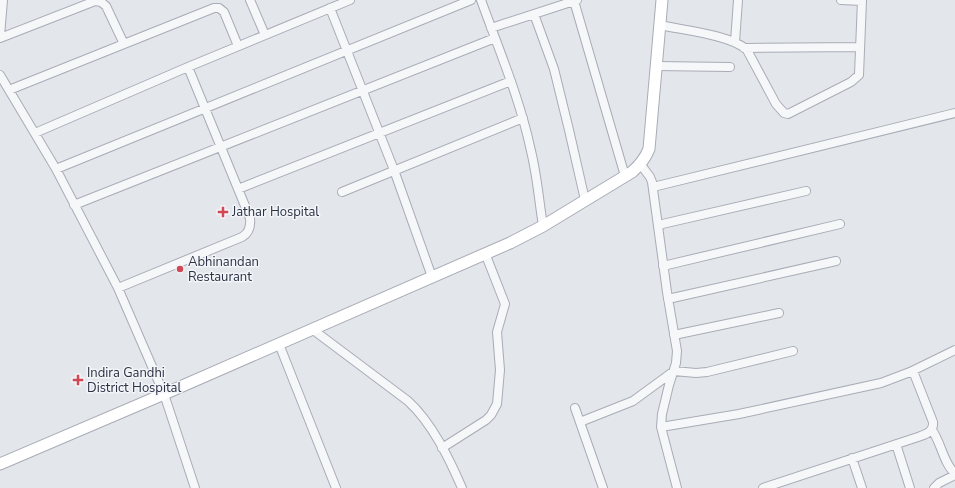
<svg xmlns="http://www.w3.org/2000/svg" width="955" height="488" font-family="'Nunito Sans',sans-serif">
<rect width="100%" height="100%" fill="#e3e6eb"/>
<g fill="none" stroke-linecap="round" stroke-linejoin="round">
<g stroke="#a8acb6" stroke-width="10">
<path id="street" d="M 250,0 L 265,35
M 481,0 C 499,50 520,99 531,151 C 537,175 539,201 543,226
M 841,0 L 862,1
M 574,1 L 625,176
M 330,8 L 394,170 L 432,277
M 534,14 L 554,69 L 569,130 L 585,200
M 660,25 C 682,30 732,35 747,50 L 776,104 L 784,113 L 788,114 L 851,82 L 859,75 L 862,0
M 491,28 L 577,0
M 0,36 L 3,0
M 0,38 L 95,1 L 101,2 L 106,6 L 124,44
M 735,42 L 738,0
M 744,48 L 860,47
M 656,66 L 730,67
M 0,75 L 56,169 L 118,288 L 164,394 L 195,488
M 9,90 L 214,8 L 219,8 L 224,12 L 238,46
M 35,133 L 188,67 L 350,0
M 641,165 L 650,177 L 652,182 L 667,292 L 677,351 L 676,363 L 669,385 L 662,414 L 661,427 L 677,488
M 56,169 L 471,0
M 653,187 L 955,113
M 238,189 L 511,81
M 342,192 L 523,118
M 74,205 L 495,38
M 658,225 L 806,191
M 663,266 L 840,224
M 118,288 L 242,237 C 249,233 251,227 250,218 L 188,67
M 668,299 L 836,261
M 312,329 L 408,401 C 432,423 449,458 462,488
M 674,335 L 779,313
M 279,344 L 336,488
M 575,408 L 603,488
M 580,422 L 633,401 L 674,371 L 696,373 L 707,372 L 793,351
M 661,427 L 739,414 L 881,383 L 910,372 L 955,350
M 932,430 C 941,442 944,465 955,473
M 896,444 L 910,488
M 442,448 L 486,420 L 491,415 L 497,404 L 500,370 L 497,332 L 505,304 L 485,253
M 852,458 L 862,488
M 763,488 L 918,437 C 926,434 934,432 933,422 L 913,371
M 934,488 L 939,483 L 955,475"/>
</g>
<g stroke="#a8acb6" stroke-width="13">
<path id="secondary" d="M 0,464 L 164,394 L 510,243 L 543,226 L 632,172 C 640,165 645,159 649,149 L 662,0"/>
</g>
<use href="#street" stroke="#f6f7f9" stroke-width="8"/>
<use href="#secondary" stroke="#fff" stroke-width="11"/>
</g>
<g fill="#d14755" stroke="#f3f5f8" stroke-width="1.5">
<path d="M221 206h4v4h4v4h-4v4h-4v-4h-4v-4h4z"/>
<circle cx="180" cy="269" r="4"/>
<path d="M76 374h4v4h4v4h-4v4h-4v-4h-4v-4h4z"/>
</g>
<g text-anchor="middle" dominant-baseline="central" stroke-width="3" stroke-linejoin="round" paint-order="stroke">
<g font-size="13" fill="#2a3244" stroke="#f3f5f8" text-anchor="start">
<text x="232" y="212">Jathar Hospital</text>
<text x="188" y="262">Abhinandan<tspan x="188" dy="15">Restaurant</tspan></text>
<text x="87" y="373">Indira Gandhi<tspan x="87" dy="15">District Hospital</tspan></text>
</g>
</g>
</svg>
